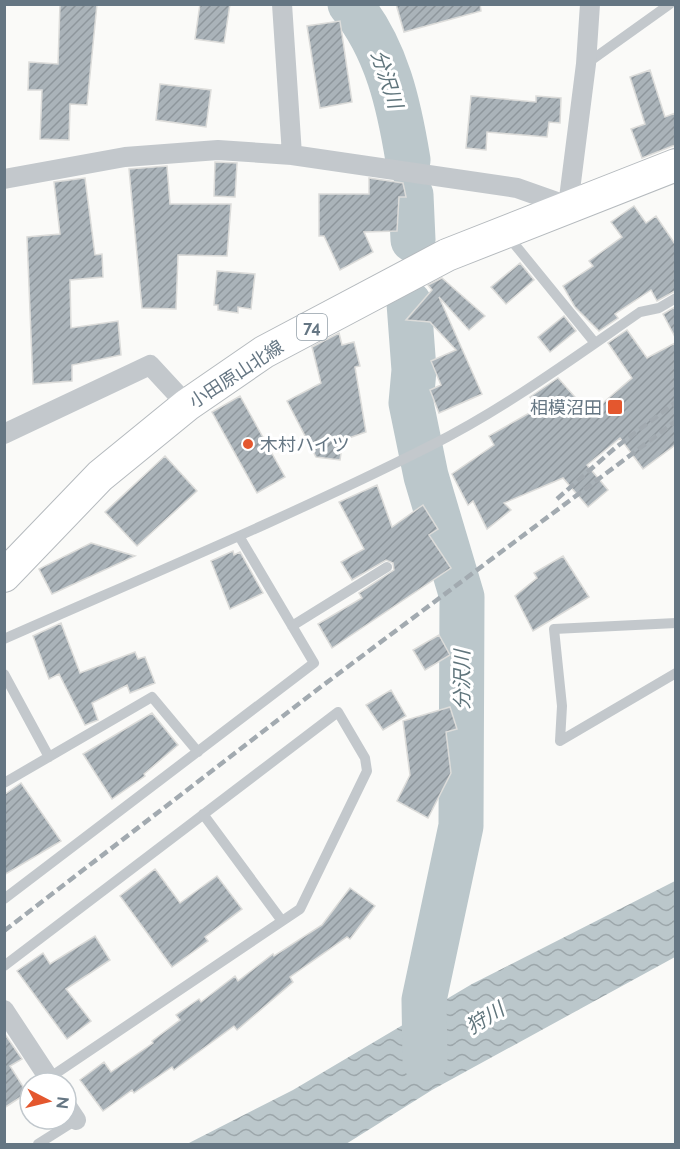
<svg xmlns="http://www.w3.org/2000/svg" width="680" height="1149" font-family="Raleway,'Noto Sans JP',sans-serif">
<defs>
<pattern id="water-waves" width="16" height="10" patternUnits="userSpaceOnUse" patternTransform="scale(1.5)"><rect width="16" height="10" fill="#bbc7cb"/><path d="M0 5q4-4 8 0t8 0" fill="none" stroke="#9ca6aa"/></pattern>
<pattern id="building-hatch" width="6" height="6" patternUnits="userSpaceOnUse" patternTransform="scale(1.5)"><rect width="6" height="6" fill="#aab3b9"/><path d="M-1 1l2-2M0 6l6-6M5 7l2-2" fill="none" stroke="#8e969c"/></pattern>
</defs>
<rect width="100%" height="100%" fill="#fafaf8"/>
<path fill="url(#water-waves)" d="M 675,881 L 675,957 L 432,1090 L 346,1144 L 187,1144 L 293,1090 L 472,984 Z"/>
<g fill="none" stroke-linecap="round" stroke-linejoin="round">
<path stroke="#bbc7cb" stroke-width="45" d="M 350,4 C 387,49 399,105 408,160
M 411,195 L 413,240
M 409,303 L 414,370 L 411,403 L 426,476 L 462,597 L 461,826 L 424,1000 L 425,1061"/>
</g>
<path fill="url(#building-hatch)" stroke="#dcdcda" stroke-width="1.5" d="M 60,4 L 97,4 L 87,105 L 70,104 L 69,140 L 40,139 L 42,90 L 28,90 L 29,62 L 58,64 Z
M 200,4 L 230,4 L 224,43 L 195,39 Z
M 396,4 L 480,4 L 481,11 L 404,32 Z
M 340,21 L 352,102 L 320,108 L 307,26 Z
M 650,70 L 665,117 L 675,113 L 675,145 L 642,158 L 631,129 L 645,124 L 630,77 Z
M 160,84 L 211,90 L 206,127 L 156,120 Z
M 471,96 L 536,102 L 536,96 L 561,98 L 560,123 L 549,122 L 547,137 L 487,132 L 486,150 L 466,148 Z
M 215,162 L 237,163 L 235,197 L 214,196 Z
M 167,166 L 170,204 L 231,204 L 227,256 L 178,255 L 176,309 L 142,308 L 129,169 Z
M 85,178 L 95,255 L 102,254 L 103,277 L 70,280 L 71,328 L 118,321 L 121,355 L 72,365 L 72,381 L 33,384 L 27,237 L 60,234 L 54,182 Z
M 369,178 L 403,183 L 406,197 L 399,197 L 397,231 L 364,232 L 373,252 L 340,270 L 324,236 L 319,236 L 319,194 L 369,194 Z
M 634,206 L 646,223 L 656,216 L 675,244 L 675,291 L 657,301 L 651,290 L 615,314 L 618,318 L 599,331 L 575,307 L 563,286 L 593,266 L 589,261 L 622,237 L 611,222 Z
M 520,263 L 534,280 L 506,304 L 491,287 Z
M 217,271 L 255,274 L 251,309 L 238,307 L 238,313 L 218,310 L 218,305 L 214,305 Z
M 442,278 L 485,316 L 469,330 L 439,297 L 482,394 L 439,413 L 430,390 L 441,385 L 431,361 L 456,350 L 430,322 L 406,320 L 432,290 L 428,285 Z
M 675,307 L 675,337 L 663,314 Z
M 564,316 L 576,331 L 550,352 L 538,337 Z
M 627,330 L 647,358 L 675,343 L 675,445 L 643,469 L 620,438 L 587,465 L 608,490 L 588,507 L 563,478 L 504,503 L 511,510 L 487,529 L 473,501 L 468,505 L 452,474 L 494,445 L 489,436 L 540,407 L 530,397 L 558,378 L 590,414 L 632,378 L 608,343 Z
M 339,333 L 342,345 L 354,342 L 360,366 L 355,367 L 366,432 L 343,440 L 340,460 L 316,457 L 287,401 L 321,383 L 312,347 Z
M 240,396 L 285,477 L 257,493 L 212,412 Z
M 165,456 L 197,491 L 137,546 L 105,512 Z
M 377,485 L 392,527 L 423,505 L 438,529 L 429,535 L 451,568 L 332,648 L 318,624 L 362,598 L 359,593 L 394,570 L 393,563 L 386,560 L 352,580 L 341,562 L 364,549 L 339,502 Z
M 91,543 L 135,556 L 52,594 L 39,569 Z
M 233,551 L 234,555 L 240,552 L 263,593 L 230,609 L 211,561 Z
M 563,556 L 589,597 L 533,631 L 515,596 L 537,578 L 534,573 Z
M 61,623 L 80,673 L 135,652 L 138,659 L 145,657 L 155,683 L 130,693 L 127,685 L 92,703 L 98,720 L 85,725 L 59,674 L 49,679 L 33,636 Z
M 439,635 L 450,655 L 425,670 L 413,650 Z
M 391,690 L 406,716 L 383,730 L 366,705 Z
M 450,707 L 457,729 L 446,732 L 451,773 L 428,818 L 397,801 L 410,775 L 403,721 Z
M 152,713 L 178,745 L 144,774 L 145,776 L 112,799 L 83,754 Z
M 21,783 L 61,841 L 4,875 L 4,795 Z
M 155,869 L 180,903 L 217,876 L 242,909 L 205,937 L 208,941 L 172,967 L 120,896 Z
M 350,888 L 375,906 L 350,939 L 347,937 L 290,977 L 293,982 L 237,1030 L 234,1026 L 174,1070 L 172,1067 L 134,1093 L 132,1090 L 103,1111 L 80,1080 L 104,1062 L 111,1072 L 153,1043 L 152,1041 L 180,1020 L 176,1015 L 199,999 L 201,1002 L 235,976 L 238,981 L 273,954 L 274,956 L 322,925 Z
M 95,936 L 110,960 L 66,989 L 91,1021 L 67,1039 L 17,971 L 43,953 L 50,964 Z
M 4,1033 L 22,1059 L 10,1066 L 27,1093 L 4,1108 Z"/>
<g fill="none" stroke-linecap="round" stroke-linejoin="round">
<g stroke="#b5babe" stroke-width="34">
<path id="primary" d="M 4,576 L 100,476 L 187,405 L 264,352 L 447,255 L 676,165"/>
</g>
<path stroke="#c3c8cc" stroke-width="10" d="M 586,64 L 670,4
M 507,235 L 595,343
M 292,626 L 387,567
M 4,639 C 147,576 291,516 430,446 C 504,409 572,359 640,312 L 659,308 L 676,298
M 4,674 L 49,757
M 560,741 L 562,706 L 554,629 L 676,623
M 560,741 L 676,673
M 4,783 L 152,697 L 198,752
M 203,814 L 282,921
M 4,899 L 314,663 L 239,536
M 4,966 L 338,712 L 365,758 L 367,771 L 300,909 L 49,1078
M 38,1144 L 76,1120"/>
<path stroke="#c3c8cc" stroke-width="20" d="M 282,4 L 292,155
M 4,179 L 125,157 L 218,150 L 292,155 L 517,188 L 568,206 L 586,64 L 590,4
M 4,434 L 150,365 L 187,405
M 4,1010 L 52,1083
M 66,1105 L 76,1120"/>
<use href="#primary" stroke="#fff" stroke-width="32"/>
<path stroke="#a2aab0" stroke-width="4.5" stroke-dasharray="9 4.5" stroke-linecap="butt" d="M 557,499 L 615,448 L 676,402
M 4,931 L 322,686 L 676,421"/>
</g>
<g fill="#e4572e" stroke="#fff" stroke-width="2">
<rect x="607" y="399" width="16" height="16" rx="3"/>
<circle cx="248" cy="444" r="6"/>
</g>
<g text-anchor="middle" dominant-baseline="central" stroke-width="6" stroke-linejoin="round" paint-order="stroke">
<rect fill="#fff" stroke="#939fa8" stroke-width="1.5" x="297" y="314" width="30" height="26" rx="4.5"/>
<g font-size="16" font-weight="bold" fill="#657683">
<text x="312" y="327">74</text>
</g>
<g font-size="18" fill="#657683" stroke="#fff">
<text transform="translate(236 374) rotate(-33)">小田原山北線</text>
</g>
<g font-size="18" fill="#657683" stroke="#fff" text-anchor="end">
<text x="602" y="407">相模沼田</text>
<text x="260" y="444" text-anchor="start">木村ハイツ</text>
</g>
<g font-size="20" font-style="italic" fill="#60757c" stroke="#fff">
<text transform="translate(387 79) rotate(72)">分沢川</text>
<text transform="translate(462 680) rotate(-90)">分沢川</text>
<text transform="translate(485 1018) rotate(-32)">狩川</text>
</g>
</g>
<rect width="680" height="1149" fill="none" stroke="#657683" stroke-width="12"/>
<g transform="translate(48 1101) rotate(97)"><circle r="28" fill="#ffffff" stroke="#c1c8cd" stroke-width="1.5"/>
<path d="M0-4.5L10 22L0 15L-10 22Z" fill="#e4572e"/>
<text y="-9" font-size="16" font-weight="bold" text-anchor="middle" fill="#657683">N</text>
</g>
</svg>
